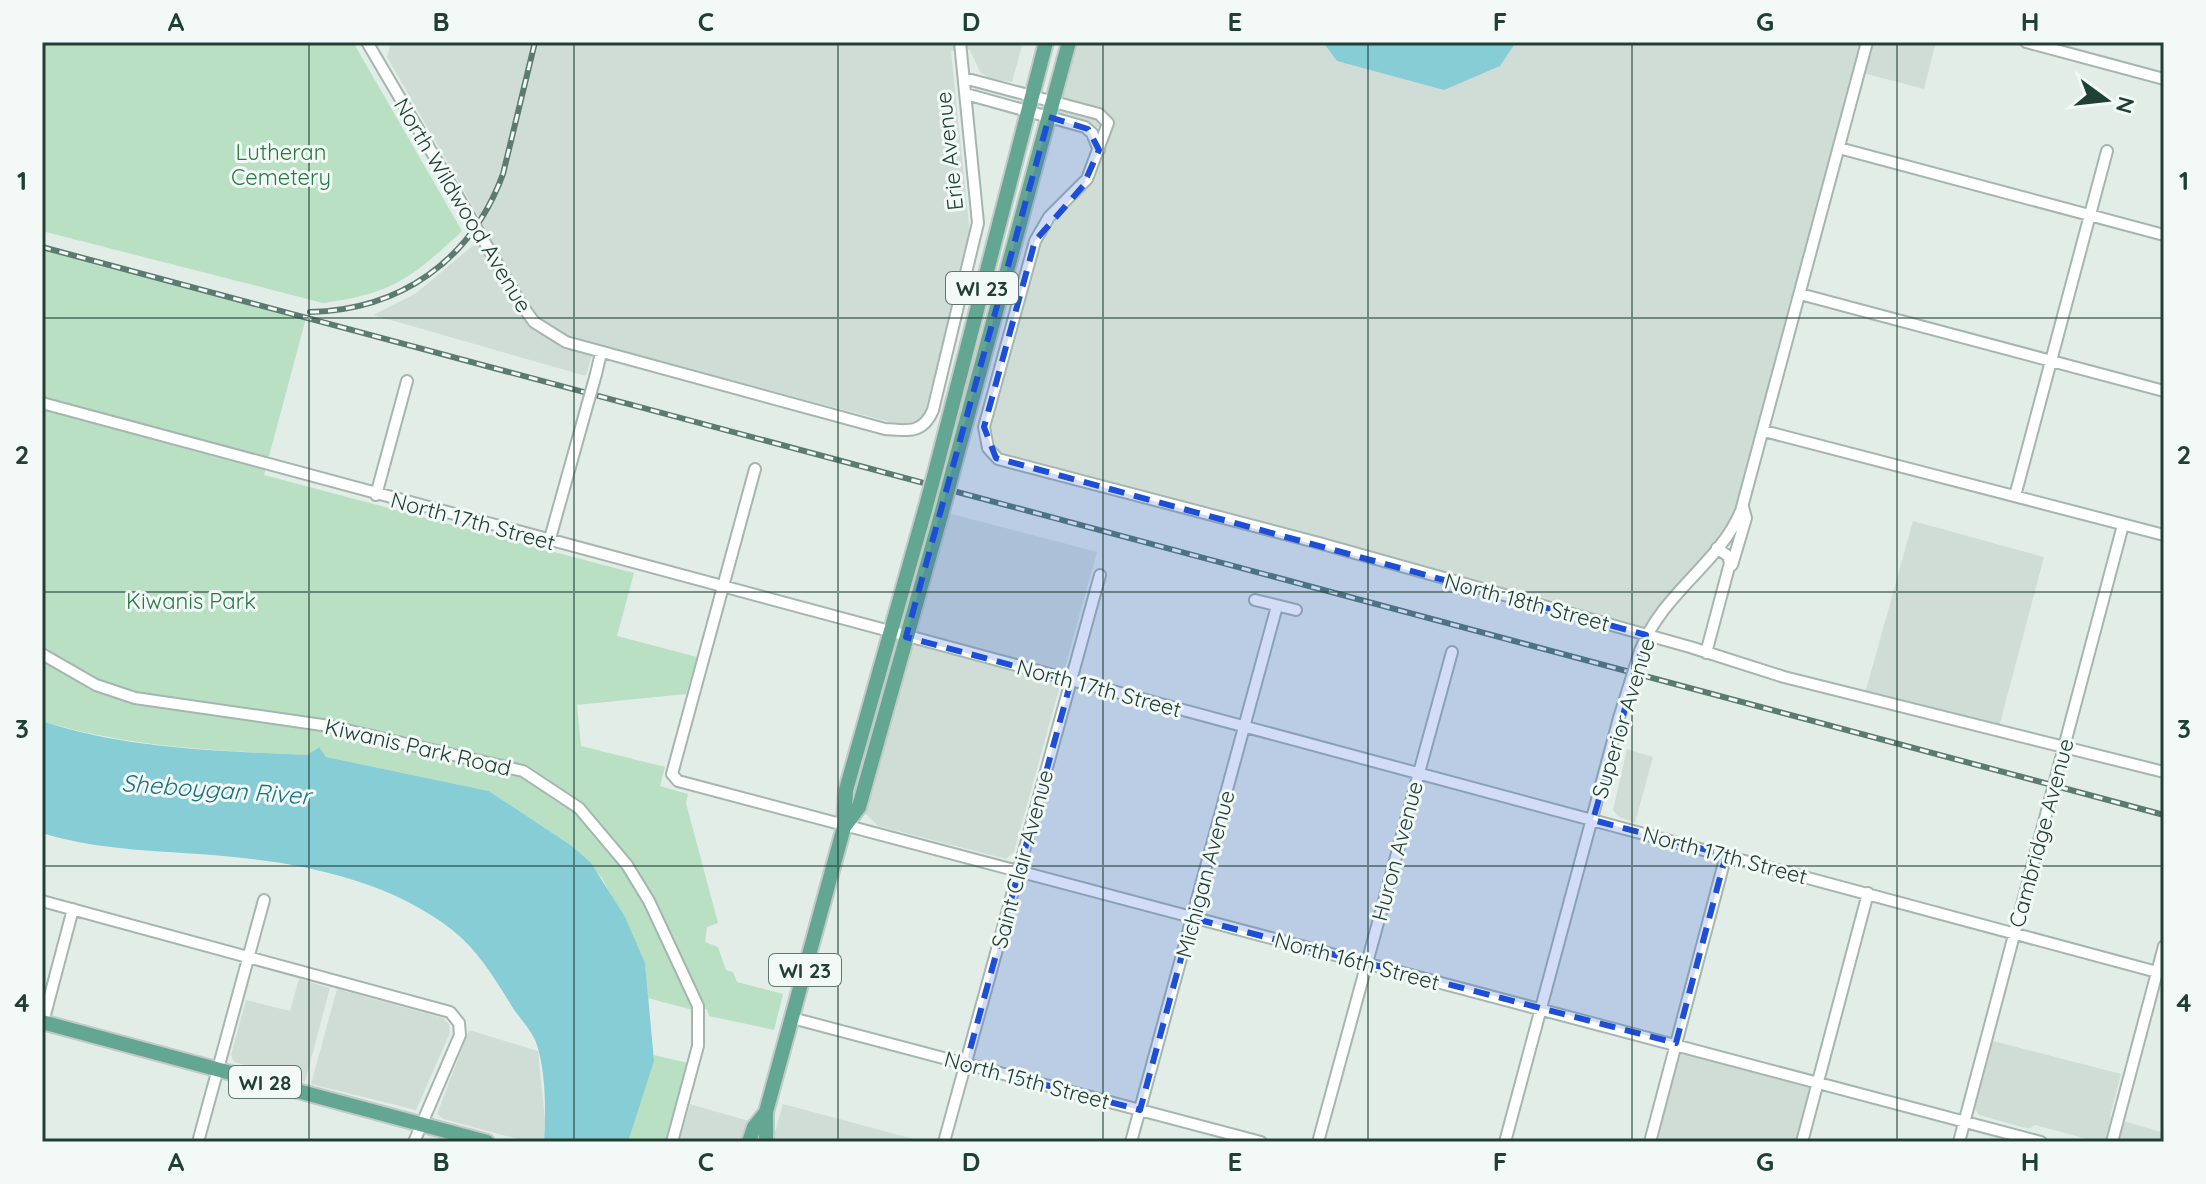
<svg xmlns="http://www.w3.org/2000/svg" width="2206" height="1184" font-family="Quicksand,sans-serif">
<rect width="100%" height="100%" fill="#e2ede8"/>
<path fill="#d0ddd7" d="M 391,42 L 1023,42 L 1012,82 L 991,79 L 980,72 L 970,50 L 951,51 L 970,234 L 924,416 L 914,424 L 901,425 L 595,344 L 586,376 L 373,315 L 415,294 L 488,233 L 387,57 Z
M 1069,42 L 1936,42 L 1924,89 L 1859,72 L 1741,511 L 1646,635 L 1008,464 L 985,442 L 1035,241 L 1081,186 L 1101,128 L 1049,117 Z
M 948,513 L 1097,552 L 1014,852 L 1006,859 L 878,826 L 865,813 Z
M 1913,521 L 2044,557 L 1998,731 L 1864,697 Z
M 1627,749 L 1653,757 L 1635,823 L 1619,817 L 1613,810 Z
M 299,979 L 330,988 L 305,1082 L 234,1062 L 231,1055 L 246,1000 L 290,1011 Z
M 337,989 L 443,1018 L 449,1024 L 450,1033 L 416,1110 L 311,1084 Z
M 469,1030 L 538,1051 L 545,1119 L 544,1142 L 529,1142 L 443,1119 L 437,1114 Z
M 1993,1041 L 2121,1074 L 2110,1117 L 2164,1133 L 2164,1142 L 2087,1142 L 2087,1139 L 2035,1125 L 2029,1129 L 1979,1115 L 1975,1109 Z
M 1676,1043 L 1818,1082 L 1802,1142 L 1650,1142 Z
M 690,1104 L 749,1121 L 742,1142 L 679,1142 Z
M 783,1104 L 925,1142 L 772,1142 Z"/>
<path fill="#b9e0c2" d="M 42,42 L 353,42 L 462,231 C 413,277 392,294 323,303 L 42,231 Z
M 42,249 L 306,318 L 264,475 L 634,573 L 617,636 L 697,657 L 686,694 L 577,705 L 581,746 L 665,767 L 660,786 L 688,794 L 686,803 L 718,923 L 707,927 L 705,942 L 718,947 L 726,970 L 733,972 L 737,982 L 783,994 L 774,1030 L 709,1016 L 707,1009 L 693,1010 L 648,998 L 645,963 L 602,878 L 572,846 L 489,791 L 326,757 L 318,747 L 307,755 C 219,751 126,747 42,721 Z
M 654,1055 L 688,1063 L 665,1142 L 628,1142 Z"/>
<path fill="#86cdd6" d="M 1323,42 L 1516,42 L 1500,66 L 1444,90 L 1337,61 Z
M 42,721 C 125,749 220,751 307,755 L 319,747 L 326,757 L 489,791 L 572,846 L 591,863 L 625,917 L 645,963 L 654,1061 L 628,1142 L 544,1142 C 546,1112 546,1074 537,1045 C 532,1030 519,1018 511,1005 C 494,977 477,949 451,929 C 396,886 320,867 252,859 C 182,850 110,854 42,833 Z"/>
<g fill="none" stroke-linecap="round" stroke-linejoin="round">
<g stroke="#a4b6af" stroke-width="14">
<path id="minor" d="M 367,42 L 521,304 L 534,322 L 566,342 L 885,429 C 907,431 923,434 933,410 L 978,223 L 960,42
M 2026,42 L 2164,79
M 964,78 L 1099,114 L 1108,123 L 1087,179 L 1049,217 L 1035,241 L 984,427 L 988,448 L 998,459 L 1319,543 L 1690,647 L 1784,677 L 2164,772
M 966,94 L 1085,127 L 1092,133 L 1099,150
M 1839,148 L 2164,235
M 1800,294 L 2164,391
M 596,374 L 601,353
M 42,403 L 2157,972
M 1764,431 L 2164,535
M 755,469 L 672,774 L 678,781 L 2041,1142
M 376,495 L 407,381
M 2015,496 L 2107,151
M 549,542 L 582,424
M 1732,565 L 1746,518 L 1743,507
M 1255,600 L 1296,610
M 1640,651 C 1663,592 1719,564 1741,511 L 1867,42
M 1706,653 L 1730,563 L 1728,556 L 1717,548
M 42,654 L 96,685 L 135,698 L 329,726 L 523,771 L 579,808 L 627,865 L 649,901 L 698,1006 L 698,1046 L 672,1142
M 42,901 L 450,1012 L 459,1023 L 460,1035 L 414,1142
M 792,1018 L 1261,1142
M 42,1026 L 73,909
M 198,1142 L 264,900
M 944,1142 L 1100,575
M 1131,1142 L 1277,606
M 1318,1142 L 1452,652
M 1505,1142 L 1619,718
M 1650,1142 L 1726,855
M 1802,1142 L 1868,893
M 1959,1142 L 2123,525
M 2112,1142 L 2164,946"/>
</g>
<g stroke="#c1cac7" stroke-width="18">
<path id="major" d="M 937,465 L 1046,42
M 953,470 L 1069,42
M 844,827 L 859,807 L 941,515
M 42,1022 L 487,1142
M 749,1142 L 754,1127 L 766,1112
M 766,1142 L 766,1112 L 844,827 L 846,790 L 925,510"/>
</g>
<use href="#minor" stroke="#fff" stroke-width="10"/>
<use href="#major" stroke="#63a692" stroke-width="14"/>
<g stroke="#5b7b71" stroke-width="6">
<path id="rail" d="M 42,247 L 2164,815
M 310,312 C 400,310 471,261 503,174 L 535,42"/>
</g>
<use href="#rail" stroke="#f3f9f6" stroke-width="3" stroke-dasharray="9" stroke-linecap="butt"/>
<g stroke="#a4b6af" stroke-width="14" stroke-linecap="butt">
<path id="minor-bridge" d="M 582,424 L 596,374
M 1619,718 L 1640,651"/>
</g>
<g stroke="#c1cac7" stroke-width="18" stroke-linecap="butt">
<path id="major-bridge" d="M 925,510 L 937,465
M 941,515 L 953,470"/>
</g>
<use href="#minor-bridge" stroke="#fff" stroke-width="10"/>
<use href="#major-bridge" stroke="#63a692" stroke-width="14"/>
</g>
<path fill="#1d4ed8" fill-opacity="0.2" stroke="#1d4ed8" stroke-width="6" stroke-dasharray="16 10" stroke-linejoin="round" d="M 1049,117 L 1088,129 L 1099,150 L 1083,186 L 1035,241 L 984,427 L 996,458 L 1646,635 L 1593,820 L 1726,855 L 1676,1043 L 1192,918 L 1140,1110 L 966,1064 L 1071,681 L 906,637 Z"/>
<path fill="none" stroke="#204036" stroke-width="2" stroke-opacity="0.55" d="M 309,42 L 309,1142M 574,42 L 574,1142M 838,42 L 838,1142M 1103,42 L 1103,1142M 1368,42 L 1368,1142M 1632,42 L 1632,1142M 1897,42 L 1897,1142M 42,318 L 2164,318M 42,592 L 2164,592M 42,866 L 2164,866"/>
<g text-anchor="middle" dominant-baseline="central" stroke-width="6" stroke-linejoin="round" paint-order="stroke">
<g fill="#f3f9f6" stroke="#5f7870" stroke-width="2">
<rect x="946" y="272" width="72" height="32" rx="6"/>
<rect x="769" y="954" width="72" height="32" rx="6"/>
<rect x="229" y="1066" width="72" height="32" rx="6"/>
</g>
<g font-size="20" font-weight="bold" fill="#204036">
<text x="982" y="288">WI 23</text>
<text x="805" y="970">WI 23</text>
<text x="265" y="1082">WI 28</text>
</g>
<g font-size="22" fill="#204036" stroke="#f3f9f6">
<text transform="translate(949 151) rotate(-96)">Erie Avenue</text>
<text transform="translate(463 205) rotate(59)">North Wildwood Avenue</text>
<text transform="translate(473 521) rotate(15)">North 17th Street</text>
<text transform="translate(1527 602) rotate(15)">North 18th Street</text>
<text transform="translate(1099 688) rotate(15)">North 17th Street</text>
<text transform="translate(1623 718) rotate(-73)">Superior Avenue</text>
<text transform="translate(418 747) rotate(13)">Kiwanis Park Road</text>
<text transform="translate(2041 833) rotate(-75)">Cambridge Avenue</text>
<text transform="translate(1397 851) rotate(-75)">Huron Avenue</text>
<text transform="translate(1725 855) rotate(15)">North 17th Street</text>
<text transform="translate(1022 859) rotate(-75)">Saint Clair Avenue</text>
<text transform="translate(1205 874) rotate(-75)">Michigan Avenue</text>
<text transform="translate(1357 961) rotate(15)">North 16th Street</text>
<text transform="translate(1027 1080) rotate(15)">North 15th Street</text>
</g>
<g font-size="22" fill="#287a44" stroke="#f3f9f6">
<text x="281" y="152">Lutheran<tspan x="281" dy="25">Cemetery</tspan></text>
<text x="191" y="601">Kiwanis Park</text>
</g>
<g font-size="24" font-style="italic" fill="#167380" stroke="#f3f9f6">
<text transform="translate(216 789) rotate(4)">Sheboygan River</text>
</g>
</g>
<rect width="2206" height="1184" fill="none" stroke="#f3f9f6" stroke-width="88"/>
<g transform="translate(2106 100) rotate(105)" stroke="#f3f9f6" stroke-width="6" paint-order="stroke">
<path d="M0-6L14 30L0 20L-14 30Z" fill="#204036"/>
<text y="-12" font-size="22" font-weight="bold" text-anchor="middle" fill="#204036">N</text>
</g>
<rect x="44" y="44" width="2118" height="1096" fill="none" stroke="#204036" stroke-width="3"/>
<g font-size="26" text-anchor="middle" font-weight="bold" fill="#204036">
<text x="176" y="31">A</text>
<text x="441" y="31">B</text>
<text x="706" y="31">C</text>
<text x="971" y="31">D</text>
<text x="1235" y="31">E</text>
<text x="1500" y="31">F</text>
<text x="1765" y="31">G</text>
<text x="2030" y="31">H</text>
<text x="22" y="190">1</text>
<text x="2184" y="190">1</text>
<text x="22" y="464">2</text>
<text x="2184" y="464">2</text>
<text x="22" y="738">3</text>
<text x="2184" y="738">3</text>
<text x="22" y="1012">4</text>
<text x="2184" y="1012">4</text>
<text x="176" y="1171">A</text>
<text x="441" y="1171">B</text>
<text x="706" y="1171">C</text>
<text x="971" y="1171">D</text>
<text x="1235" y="1171">E</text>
<text x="1500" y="1171">F</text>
<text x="1765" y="1171">G</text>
<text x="2030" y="1171">H</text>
</g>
</svg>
